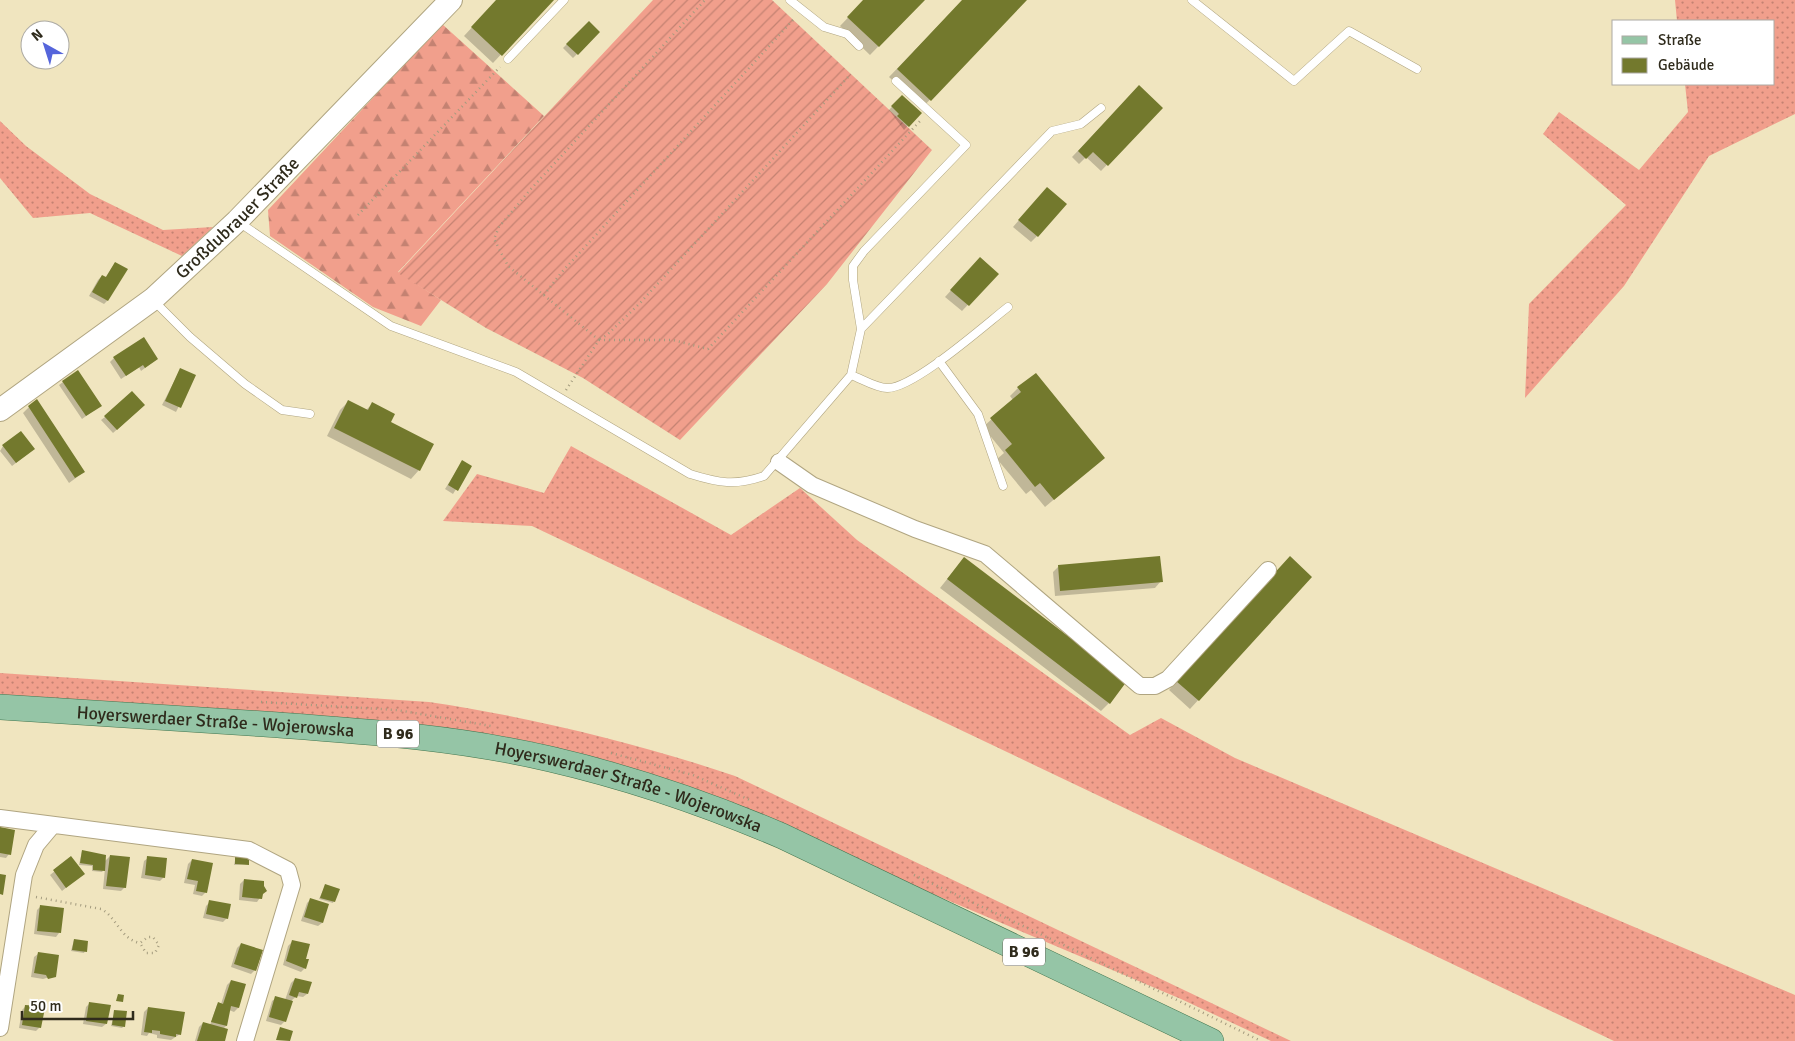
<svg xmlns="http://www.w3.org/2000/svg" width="1795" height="1041" font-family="Signika,sans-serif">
<defs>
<pattern id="grass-dots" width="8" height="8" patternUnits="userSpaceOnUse" patternTransform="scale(1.25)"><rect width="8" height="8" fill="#f19f8c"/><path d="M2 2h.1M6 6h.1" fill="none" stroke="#c48272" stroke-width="1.8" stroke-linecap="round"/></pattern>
<pattern id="forest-firs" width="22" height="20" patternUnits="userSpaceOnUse" patternTransform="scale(1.25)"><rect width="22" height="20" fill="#f19f8c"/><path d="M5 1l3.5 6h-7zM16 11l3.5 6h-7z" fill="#c48272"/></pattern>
<pattern id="garden-furrows" width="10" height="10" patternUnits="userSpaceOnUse" patternTransform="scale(1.25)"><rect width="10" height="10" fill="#f19f8c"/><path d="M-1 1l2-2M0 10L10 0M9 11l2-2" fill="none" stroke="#c48272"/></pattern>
</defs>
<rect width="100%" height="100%" fill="#f0e5bf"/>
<path fill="url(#grass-dots)" d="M 1675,0 L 1795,0 L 1795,114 L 1709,156 L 1624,286 L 1525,398 L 1529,304 L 1626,205 L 1543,134 L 1559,112 L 1639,170 L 1688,112 L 1685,84 L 1774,84 L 1774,21 L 1677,21 Z
M 0,121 L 26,146 L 90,194 L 163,230 L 213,227 L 182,256 L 90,213 L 33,218 L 0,178 Z
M 571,446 L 731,535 L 800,488 L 857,540 L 1130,735 L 1161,718 L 1235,758 L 1795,995 L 1795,1041 L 1614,1041 L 532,526 L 443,521 L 477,474 L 544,493 Z
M 0,673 L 429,702 C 530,717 638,743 735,776 L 1291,1041 L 1271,1041 L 1181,999 L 656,777 L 0,698 Z"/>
<path fill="url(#forest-firs)" d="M 442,24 L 544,116 L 398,272 L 441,300 L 421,326 L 373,307 L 270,236 L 268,210 Z"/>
<path fill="url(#garden-furrows)" d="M 653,0 L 772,0 L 932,150 L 827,284 L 680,440 L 583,378 L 486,328 L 398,273 Z"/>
<path fill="#0003" d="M 497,0 L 552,0 L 493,63 L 464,36 Z
M 865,0 L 923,0 L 870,55 L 840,26 Z
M 963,0 L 1025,0 L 922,108 L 889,77 Z
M 589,22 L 599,32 L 573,58 L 563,48 Z
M 1139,87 L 1161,108 L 1101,171 L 1086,157 L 1079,164 L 1072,157 Z
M 902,96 L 920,113 L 904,130 L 889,110 Z
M 1041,195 L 1037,236 L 1031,242 L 1013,227 Z
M 115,263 L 107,301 L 104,304 L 89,296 L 98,280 L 102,276 L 105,278 Z
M 974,265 L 997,274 L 962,311 L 945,297 Z
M 114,358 L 157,359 L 141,371 L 139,367 L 121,379 L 110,362 Z
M 180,370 L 194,376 L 176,412 L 162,405 Z
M 63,382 L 96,409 L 82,419 L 59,385 Z
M 1018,388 L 1103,458 L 1045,507 L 1031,490 L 1026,494 L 997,459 L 1004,453 L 983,427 L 1013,400 L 1010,396 Z
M 348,402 L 366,410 L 372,404 L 390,422 L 419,470 L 411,479 L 327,436 L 340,410 Z
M 29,407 L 84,472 L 69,483 L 23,413 Z
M 140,409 L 113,433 L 101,420 L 105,417 Z
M 3,446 L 29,453 L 12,466 L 0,451 Z
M 462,462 L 470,467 L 453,494 L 445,489 Z
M 964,558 L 1109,703 L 1101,711 L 940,588 Z
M 1059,566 L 1161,581 L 1155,588 L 1055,596 L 1053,572 Z
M 1282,566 L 1311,577 L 1190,709 L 1169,690 Z
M 0,829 L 9,854 L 6,858 L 0,857 Z
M 82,851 L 104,862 L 110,856 L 125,887 L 121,891 L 103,889 L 105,868 L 102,872 L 92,871 L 92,866 L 79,865 Z
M 236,856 L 247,864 L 234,865 Z
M 71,858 L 79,877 L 62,891 L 50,875 Z
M 148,858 L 164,877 L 160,881 L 141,878 L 144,861 Z
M 192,860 L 206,892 L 202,896 L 193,894 L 195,885 L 184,883 L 188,864 Z
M 244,880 L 262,895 L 257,902 L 239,900 L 240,884 Z
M 325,886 L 338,890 L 333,903 L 319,899 Z
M 311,899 L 327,905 L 322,923 L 318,926 L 301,921 L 307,903 Z
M 210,902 L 227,918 L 223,922 L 203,918 L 206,906 Z
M 41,906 L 59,933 L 56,937 L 34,934 L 37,910 Z
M 74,940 L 85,951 L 84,953 L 71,951 Z
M 292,942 L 304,959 L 305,968 L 301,972 L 283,965 L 288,946 Z
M 241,944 L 255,970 L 251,974 L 231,967 L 237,948 Z
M 38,954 L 53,976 L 43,979 L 31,977 L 34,957 Z
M 295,979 L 307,994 L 303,997 L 297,996 L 292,1000 L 285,1021 L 281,1025 L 266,1021 L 272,1001 L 276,998 L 285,1000 L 291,983 Z
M 231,981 L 245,985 L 238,1008 L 234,1012 L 229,1010 L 226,1026 L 223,1029 L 223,1041 L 195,1041 L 199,1027 L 203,1023 L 210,1025 L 217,1005 L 221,1004 L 227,985 Z
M 90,1003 L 106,1024 L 102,1027 L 83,1024 L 86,1007 Z
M 26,1006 L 40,1027 L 36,1031 L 19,1028 L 22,1010 Z
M 148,1008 L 180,1034 L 171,1040 L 157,1038 L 157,1035 L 149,1033 L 147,1036 L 141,1035 L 144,1012 Z
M 115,1011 L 124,1026 L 122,1028 L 111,1026 Z"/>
<path fill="#73792d" d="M 496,0 L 554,0 L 502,56 L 471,27 Z
M 863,0 L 925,0 L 879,47 L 847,17 Z
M 962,0 L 1027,0 L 931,101 L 897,69 Z
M 589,21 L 600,32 L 578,55 L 566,44 Z
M 1139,85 L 1163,108 L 1108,166 L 1093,152 L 1086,159 L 1078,151 Z
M 902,95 L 922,113 L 909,127 L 897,116 L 899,114 L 891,106 Z
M 1047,187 L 1067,204 L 1038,237 L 1018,220 Z
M 980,257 L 999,274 L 969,306 L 950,290 Z
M 115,262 L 128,269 L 108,301 L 92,292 L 102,275 L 106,277 Z
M 144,337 L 158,359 L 145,368 L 143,365 L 126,376 L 113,357 Z
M 180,368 L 196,375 L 181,408 L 165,401 Z
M 78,370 L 102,406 L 86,416 L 62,381 Z
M 1036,373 L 1105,458 L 1054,500 L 1040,483 L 1035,487 L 1005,450 L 1012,444 L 990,418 L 1021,392 L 1017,387 Z
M 132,391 L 145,405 L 117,430 L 104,416 Z
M 37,399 L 85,472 L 75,478 L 28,406 Z
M 348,400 L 368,410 L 372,402 L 395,414 L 391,422 L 434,444 L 420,471 L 334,428 Z
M 21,431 L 35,449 L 16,463 L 2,445 Z
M 462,460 L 472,466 L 458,491 L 448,485 Z
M 1160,556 L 1163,582 L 1060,591 L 1058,565 Z
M 1290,556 L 1312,577 L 1199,701 L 1176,681 Z
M 964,557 L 1127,681 L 1110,704 L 947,579 Z
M 0,827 L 15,830 L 11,855 L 0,853 Z
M 82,850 L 106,855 L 105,871 L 93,870 L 93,865 L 80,863 Z
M 110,855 L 130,857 L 126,888 L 106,886 Z
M 235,855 L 249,856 L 249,865 L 235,864 Z
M 71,856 L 85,874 L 66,888 L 53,870 Z
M 147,856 L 167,858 L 165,878 L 145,875 Z
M 192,859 L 213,863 L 207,893 L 196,891 L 198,881 L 187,879 Z
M 0,874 L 6,875 L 3,895 L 0,894 Z
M 244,879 L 264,881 L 264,886 L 267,891 L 263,894 L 262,899 L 242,897 Z
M 325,884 L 340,889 L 335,902 L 320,898 Z
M 310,898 L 329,904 L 323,923 L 304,917 Z
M 209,900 L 231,904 L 228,919 L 206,914 Z
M 40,905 L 64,908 L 61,933 L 37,931 Z
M 74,939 L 88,941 L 87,952 L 72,950 Z
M 292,940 L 310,944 L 306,959 L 309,959 L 306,969 L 286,961 Z
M 241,943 L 263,950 L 256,971 L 234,964 Z
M 38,952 L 59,955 L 56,977 L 48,979 L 46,975 L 34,973 Z
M 295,978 L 312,982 L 308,994 L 299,992 L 297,998 L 289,995 Z
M 231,980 L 246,984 L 239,1008 L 231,1006 L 227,1026 L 211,1022 L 218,1002 L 223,1004 Z
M 118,994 L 124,995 L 123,1002 L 116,1001 Z
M 275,996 L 293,1001 L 286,1022 L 269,1017 Z
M 89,1002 L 111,1005 L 107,1024 L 86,1021 Z
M 25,1005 L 41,1006 L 45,1008 L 41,1028 L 22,1025 Z
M 148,1007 L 185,1012 L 181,1035 L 176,1034 L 176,1037 L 160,1034 L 160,1031 L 152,1030 L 152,1033 L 144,1032 Z
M 114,1010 L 127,1011 L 125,1027 L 112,1025 Z
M 203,1022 L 228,1029 L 225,1041 L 197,1041 Z
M 280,1027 L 293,1031 L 290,1041 L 276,1040 Z"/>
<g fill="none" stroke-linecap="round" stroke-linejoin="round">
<g stroke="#b0a581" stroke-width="9">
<path id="service" d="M 790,0 L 824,27 L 847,34 L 859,46
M 1192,0 L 1294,81 L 1349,31 L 1417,69
M 508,59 L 564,0
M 240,223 L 391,326 L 516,372 L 690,474 C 719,483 735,486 764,476 L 851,375 C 862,379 876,388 887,388 C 913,389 985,325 1008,307
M 154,301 L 190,337 L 245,384 L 282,410 L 310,414
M 861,329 L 853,280 L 853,266 L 864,251 L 966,145 L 896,81
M 939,361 L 978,414 L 1003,486
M 851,375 L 861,329 L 1052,131 L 1081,124 L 1101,108"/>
</g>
<g stroke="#b0a581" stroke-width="18">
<path id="minor" d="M 779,462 L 812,485 L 915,529 L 985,554 L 1140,686 L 1155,686 L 1168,679 L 1268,570
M 0,818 L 249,850 L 288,870 L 292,885 L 245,1041
M 0,1028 L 24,875 L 36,845 L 52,826"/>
</g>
<g stroke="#b0a581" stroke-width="24">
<g id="secondary">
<path id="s1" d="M 0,410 L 153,299 L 237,221 L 451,0"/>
</g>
</g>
<g stroke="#43764f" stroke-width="26">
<g id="primary">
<path id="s2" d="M 0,707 C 88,713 176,719 264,724 C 360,731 456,737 550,759 C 632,778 705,803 782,836 L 1211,1041"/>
</g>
</g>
<path stroke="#a39b7e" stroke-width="2.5" stroke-dasharray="1 4" stroke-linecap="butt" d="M 358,215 L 500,67
M 544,295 L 561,273 L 794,19
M 600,339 L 607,335 L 640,303 L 850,75
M 599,340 L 673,340 L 708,349 L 921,120
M 566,390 L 599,340 L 508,266 L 494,239 L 499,227 L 530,190 L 705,0
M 261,702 L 397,710 L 491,726
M 611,753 L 693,775 L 752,801
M 914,875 L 1068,947 L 1261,1041
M 36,897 L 101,909 C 117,917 120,939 140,943 L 148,937 L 153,937 L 159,945 L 155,953 L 146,953 L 140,943"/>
<use href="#service" stroke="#fff" stroke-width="8"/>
<use href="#minor" stroke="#fff" stroke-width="16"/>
<use href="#secondary" stroke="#fff" stroke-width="22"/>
<use href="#primary" stroke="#95c5a6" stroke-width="25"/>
</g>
<g text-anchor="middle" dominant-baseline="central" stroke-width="4" stroke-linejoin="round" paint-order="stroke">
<g fill="#fff" stroke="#6d6b60" stroke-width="1">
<rect x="377" y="720.5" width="42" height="27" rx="4"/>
<rect x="1003" y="938.5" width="42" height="27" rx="4"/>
</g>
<g font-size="16" font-weight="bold" fill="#2f2b1c">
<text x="398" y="734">B 96</text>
<text x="1024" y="952">B 96</text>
</g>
<g font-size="18" fill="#2f2b1c" stroke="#fff">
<text stroke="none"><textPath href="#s1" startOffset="306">Großdubrauer Straße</textPath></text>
<text stroke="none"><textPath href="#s2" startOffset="216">Hoyerswerdaer Straße - Wojerowska</textPath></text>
<text stroke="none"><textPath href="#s2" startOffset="636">Hoyerswerdaer Straße - Wojerowska</textPath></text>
</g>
</g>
<rect x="1612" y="20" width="162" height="65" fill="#ffffff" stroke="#acaaa4"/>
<rect x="1622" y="36" width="25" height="8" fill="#95c5a6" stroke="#acaaa4"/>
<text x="1658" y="45" font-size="15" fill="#2f2b1c">Straße</text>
<rect x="1622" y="58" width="25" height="15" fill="#73792d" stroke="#acaaa4"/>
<text x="1658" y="70" font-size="15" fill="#2f2b1c">Gebäude</text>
<g transform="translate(45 45) rotate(321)"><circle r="24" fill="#ffffff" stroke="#acaaa4"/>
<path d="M0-4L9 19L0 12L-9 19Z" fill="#5565db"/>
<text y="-8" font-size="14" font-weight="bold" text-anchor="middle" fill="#2f2b1c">N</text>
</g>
<path d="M22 1011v8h111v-8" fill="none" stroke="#2f2b1c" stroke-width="2.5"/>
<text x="30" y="1011" font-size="15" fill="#2f2b1c" stroke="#ffffff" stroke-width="4" paint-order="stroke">50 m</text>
</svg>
